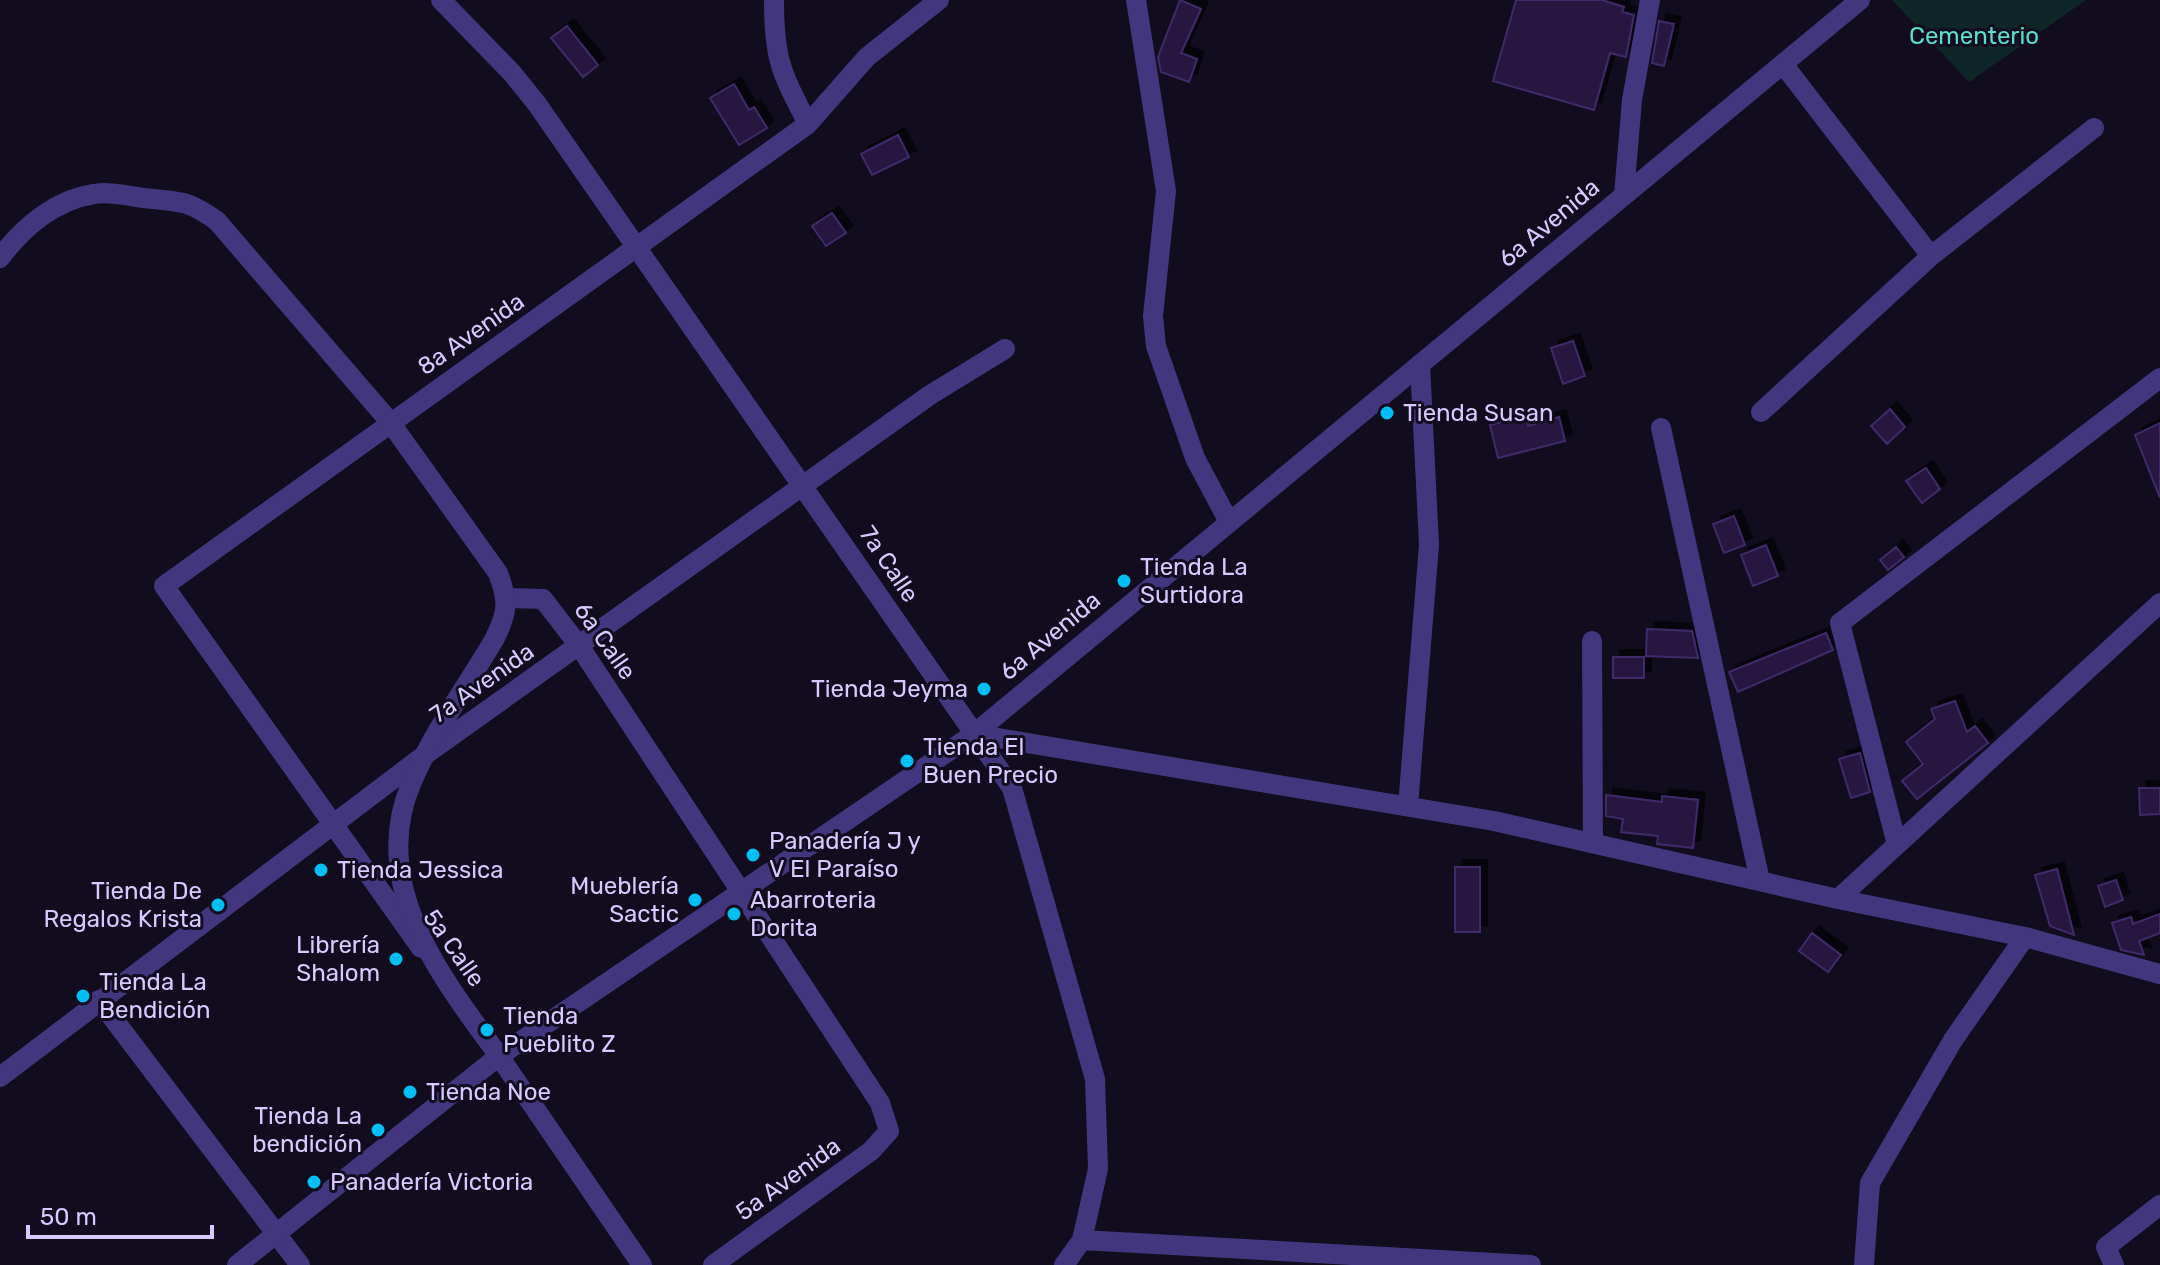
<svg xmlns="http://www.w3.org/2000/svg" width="2160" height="1265" font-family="Rubik,sans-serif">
<defs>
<filter id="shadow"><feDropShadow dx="7" dy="-7" stdDeviation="0" flood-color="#0009"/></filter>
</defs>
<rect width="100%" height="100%" fill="#120c1f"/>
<path fill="#0f2629" d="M 1892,0 L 2086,0 L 1969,82 Z"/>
<path fill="#25183f" stroke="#3f2a6b" stroke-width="2" filter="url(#shadow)" d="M 1180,0 L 1201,9 L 1181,53 L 1197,59 L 1189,82 L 1161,72 L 1158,57 Z
M 1516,0 L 1602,0 L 1624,7 L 1622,12 L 1634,15 L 1626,57 L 1610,53 L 1594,110 L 1493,81 Z
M 1659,21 L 1674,24 L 1664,66 L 1652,63 Z
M 567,26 L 598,65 L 583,77 L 551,38 Z
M 734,84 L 749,110 L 754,107 L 767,128 L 739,145 L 710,98 Z
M 898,135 L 909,157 L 872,175 L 861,154 Z
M 832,213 L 846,233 L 826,246 L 812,226 Z
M 1573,341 L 1585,376 L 1563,384 L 1551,348 Z
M 1890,409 L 1905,427 L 1887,444 L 1871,426 Z
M 1526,416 L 1528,426 L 1559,417 L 1565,441 L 1498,458 L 1490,425 Z
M 2160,423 L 2160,498 L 2135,435 Z
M 1926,468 L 1940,489 L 1922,503 L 1906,481 Z
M 1734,516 L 1745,545 L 1724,553 L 1713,524 Z
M 1766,545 L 1778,576 L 1753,586 L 1741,555 Z
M 1896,547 L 1904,557 L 1888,570 L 1880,560 Z
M 1647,629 L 1692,631 L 1698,658 L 1646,656 Z
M 1826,633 L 1833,650 L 1738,692 L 1729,672 Z
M 1613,657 L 1644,657 L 1644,678 L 1613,678 Z
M 1955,701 L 1967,732 L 1975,726 L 1988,743 L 1917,799 L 1902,781 L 1923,764 L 1906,742 L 1935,719 L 1931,709 Z
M 1860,753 L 1870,792 L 1851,798 L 1839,759 Z
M 2139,788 L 2160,788 L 2160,814 L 2140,815 Z
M 1606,795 L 1662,802 L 1662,796 L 1698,800 L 1693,848 L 1657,844 L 1658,836 L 1621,832 L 1623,819 L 1606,816 Z
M 1455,867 L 1480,867 L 1480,932 L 1455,932 Z
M 2057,869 L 2074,935 L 2050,926 L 2035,875 Z
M 2116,880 L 2123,900 L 2105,907 L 2098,886 Z
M 2160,914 L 2160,933 L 2139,941 L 2144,955 L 2121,950 L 2112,923 L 2131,917 L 2133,924 Z
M 1812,933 L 1841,955 L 1828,972 L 1799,951 Z"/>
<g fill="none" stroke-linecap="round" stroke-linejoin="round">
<path stroke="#42377e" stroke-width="20" d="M 441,0 L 512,73 L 537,104 L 1012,788 L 1095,1079 L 1098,1169 L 1082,1240 L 1064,1265
M 774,0 C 774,60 781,72 808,124
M 1136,0 L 1166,191 L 1153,316 L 1156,346 L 1195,458 L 1229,522
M 1624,195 L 1632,100 L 1650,0
M 1931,256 L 2094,128
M 1761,412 L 1931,256 L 1783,64
M 1661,428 L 1760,881
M 508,598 L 543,599 L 580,647 L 880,1103 L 889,1131 L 871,1151 L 713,1265
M 1592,641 L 1593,843
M 974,734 L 1494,821 L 1838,899 L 2025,937 L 2160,974
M 1408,806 L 1429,545 L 1420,364
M 1897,845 L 1840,623 L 2160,378
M 1838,899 L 2160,603
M 421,948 L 164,586 L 808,124 L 867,57 L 939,0
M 99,1000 L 300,1265
M 0,1077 L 426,754 L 930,395 L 1005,349
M 1082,1240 L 1531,1265
M 642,1265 L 499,1056 L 974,734 L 1860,0
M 1864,1265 L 1870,1183 L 1953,1040 L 2025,937
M 2114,1265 L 2106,1247 L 2160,1205"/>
<path stroke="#42377e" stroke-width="20" d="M 0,258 C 23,227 55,200 94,194 C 109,191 128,196 143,198 C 180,202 186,199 217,221 L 390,422 L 498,573 C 509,602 508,612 494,640 C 466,687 432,734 411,784 C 368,886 442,978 499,1056 L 237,1265"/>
</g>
<g fill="#01bef4" stroke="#120c1f" stroke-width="3">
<circle cx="1387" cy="413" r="8"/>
<circle cx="1124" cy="581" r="8"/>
<circle cx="984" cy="689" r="8"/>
<circle cx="907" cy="761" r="8"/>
<circle cx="753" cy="855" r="8"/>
<circle cx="321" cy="870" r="8"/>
<circle cx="695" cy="900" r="8"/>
<circle cx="218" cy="905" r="8"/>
<circle cx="734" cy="914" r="8"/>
<circle cx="396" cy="959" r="8"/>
<circle cx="83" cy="996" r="8"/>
<circle cx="487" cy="1030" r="8"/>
<circle cx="410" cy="1092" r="8"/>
<circle cx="378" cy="1130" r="8"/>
<circle cx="314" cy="1182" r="8"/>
</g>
<g text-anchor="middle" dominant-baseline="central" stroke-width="6" stroke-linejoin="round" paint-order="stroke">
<g font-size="24" fill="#57decc" stroke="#120c1f">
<text x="1974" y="36">Cementerio</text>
</g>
<g font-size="24" fill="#d6caff" stroke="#120c1f">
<text transform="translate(1549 223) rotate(-40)">6a Avenida</text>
<text transform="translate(471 334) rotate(-35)">8a Avenida</text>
<text transform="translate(889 564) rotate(56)">7a Calle</text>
<text transform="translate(1050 636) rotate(-40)">6a Avenida</text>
<text transform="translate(605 641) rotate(55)">6a Calle</text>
<text transform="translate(482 683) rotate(-35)">7a Avenida</text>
<text transform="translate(454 948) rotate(55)">5a Calle</text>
<text transform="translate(788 1179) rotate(-36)">5a Avenida</text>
</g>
<g font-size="24" fill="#d6caff" stroke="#120c1f" text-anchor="start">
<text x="1403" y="413">Tienda Susan</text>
<text x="1140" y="567">Tienda La<tspan x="1140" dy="28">Surtidora</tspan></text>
<text x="968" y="689" text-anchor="end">Tienda Jeyma</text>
<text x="923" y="747">Tienda El<tspan x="923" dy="28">Buen Precio</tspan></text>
<text x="769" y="841">Panadería J y<tspan x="769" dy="28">V El Paraíso</tspan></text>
<text x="337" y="870">Tienda Jessica</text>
<text x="679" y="886" text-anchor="end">Mueblería<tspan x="679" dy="28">Sactic</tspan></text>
<text x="202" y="891" text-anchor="end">Tienda De<tspan x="202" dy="28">Regalos Krista</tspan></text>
<text x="750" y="900">Abarroteria<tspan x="750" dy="28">Dorita</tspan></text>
<text x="380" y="945" text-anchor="end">Librería<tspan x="380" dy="28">Shalom</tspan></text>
<text x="99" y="982">Tienda La<tspan x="99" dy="28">Bendición</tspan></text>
<text x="503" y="1016">Tienda<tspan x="503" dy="28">Pueblito Z</tspan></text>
<text x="426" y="1092">Tienda Noe</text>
<text x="362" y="1116" text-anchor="end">Tienda La<tspan x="362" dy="28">bendición</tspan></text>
<text x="330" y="1182">Panadería Victoria</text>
</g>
</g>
<path d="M28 1225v12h184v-12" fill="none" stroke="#d6caff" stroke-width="4"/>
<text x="40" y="1225" font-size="24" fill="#d6caff" stroke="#120c1f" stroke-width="6" paint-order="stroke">50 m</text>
</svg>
